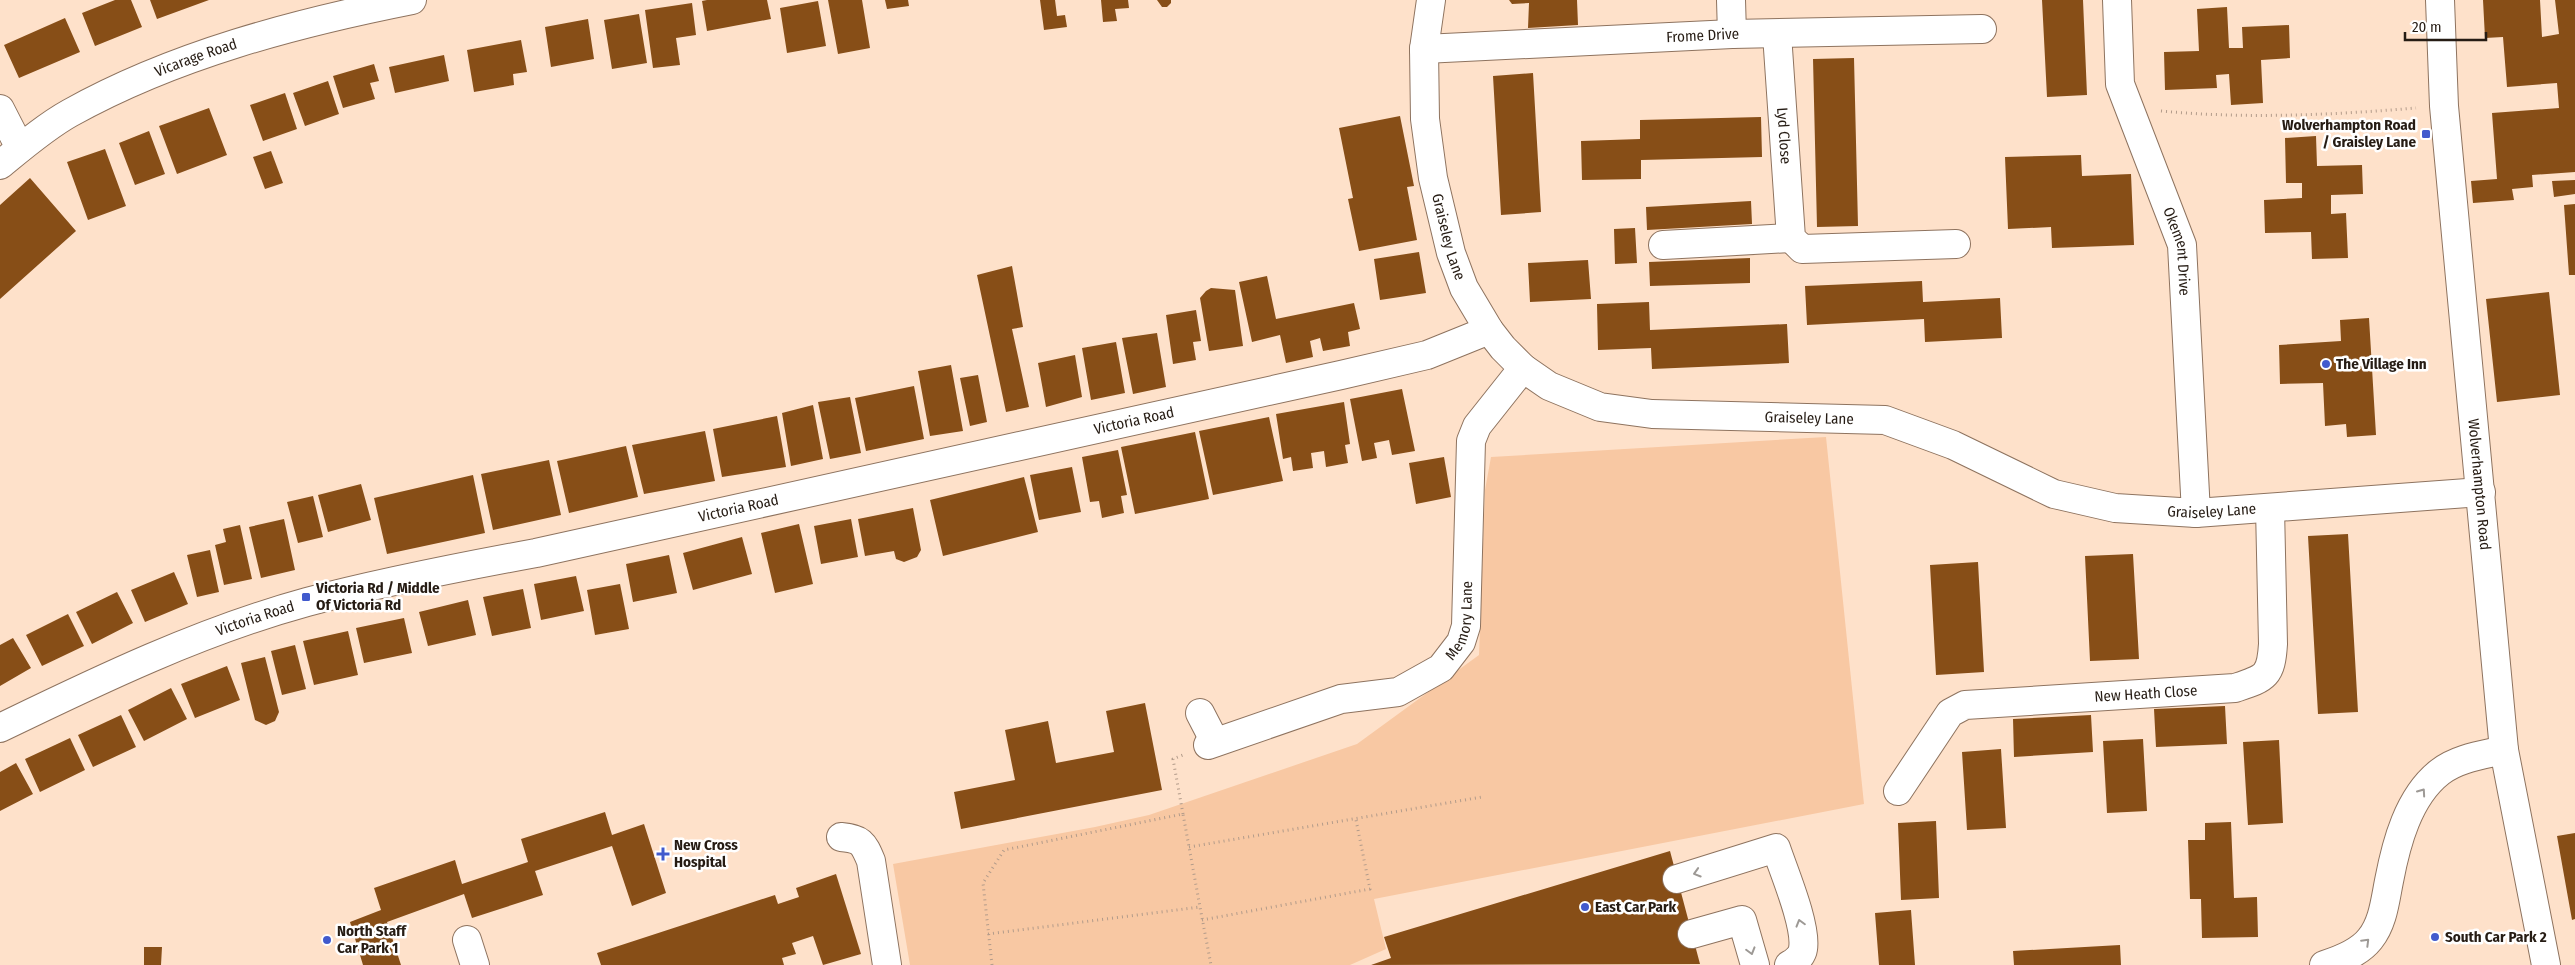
<svg xmlns="http://www.w3.org/2000/svg" width="2575" height="965" font-family="'Fira Sans Condensed',sans-serif">
<rect width="100%" height="100%" fill="#fee1ca"/>
<path fill="#f8c8a3" d="M 1826,437 L 1864,804 L 1374,899 L 1386,949 L 1350,965 L 910,965 L 893,864 L 1095,827 L 1149,815 L 1357,744 L 1479,655 L 1485,490 L 1491,457 Z"/>
<path fill="#874e17" d="M 115,0 L 131,0 L 142,27 L 95,46 L 82,13 Z
M 150,0 L 209,0 L 157,19 Z
M 707,0 L 767,0 L 771,19 L 707,31 L 702,1 Z
M 828,0 L 862,0 L 870,48 L 838,54 Z
M 885,0 L 908,0 L 909,6 L 887,9 Z
M 1040,0 L 1055,0 L 1057,16 L 1065,15 L 1067,27 L 1044,30 Z
M 1101,0 L 1128,0 L 1129,8 L 1115,9 L 1117,21 L 1103,22 Z
M 1157,0 L 1171,0 L 1171,3 L 1167,7 L 1162,7 Z
M 1509,0 L 1577,0 L 1578,25 L 1528,28 L 1529,3 L 1512,4 Z
M 2042,0 L 2083,0 L 2087,95 L 2047,97 Z
M 2483,0 L 2540,0 L 2542,37 L 2559,34 L 2555,0 L 2575,0 L 2575,172 L 2532,175 L 2533,187 L 2512,189 L 2514,200 L 2473,203 L 2471,181 L 2497,179 L 2492,113 L 2559,108 L 2557,83 L 2507,87 L 2503,37 L 2485,38 Z
M 818,1 L 826,46 L 787,53 L 780,8 Z
M 692,3 L 696,35 L 676,38 L 680,65 L 653,68 L 645,10 Z
M 2227,7 L 2229,48 L 2243,48 L 2242,27 L 2289,25 L 2290,58 L 2261,60 L 2263,103 L 2231,105 L 2229,74 L 2216,75 L 2217,88 L 2165,90 L 2164,52 L 2199,51 L 2197,9 Z
M 639,14 L 647,63 L 612,69 L 604,20 Z
M 65,18 L 80,52 L 19,78 L 4,45 Z
M 588,19 L 594,59 L 551,67 L 545,27 Z
M 521,40 L 527,72 L 513,74 L 514,85 L 474,92 L 467,50 Z
M 444,55 L 449,81 L 395,93 L 389,67 Z
M 1854,58 L 1858,226 L 1817,227 L 1813,59 Z
M 374,64 L 379,81 L 370,83 L 375,99 L 343,108 L 333,76 Z
M 1533,73 L 1541,212 L 1501,215 L 1493,76 Z
M 328,81 L 339,114 L 305,126 L 293,93 Z
M 285,93 L 297,129 L 263,141 L 250,105 Z
M 209,108 L 227,155 L 177,174 L 159,126 Z
M 1400,116 L 1414,186 L 1407,187 L 1417,240 L 1359,251 L 1348,199 L 1353,198 L 1339,128 Z
M 1761,117 L 1762,157 L 1641,160 L 1641,179 L 1582,180 L 1581,141 L 1640,139 L 1640,120 Z
M 149,131 L 165,174 L 135,185 L 119,143 Z
M 2316,136 L 2317,166 L 2362,165 L 2363,194 L 2331,195 L 2331,214 L 2346,213 L 2348,258 L 2312,259 L 2311,232 L 2265,233 L 2264,200 L 2302,198 L 2302,183 L 2286,183 L 2285,138 Z
M 105,149 L 126,206 L 88,220 L 67,162 Z
M 271,151 L 283,183 L 265,189 L 253,157 Z
M 2081,155 L 2082,176 L 2131,174 L 2134,245 L 2052,248 L 2051,227 L 2008,229 L 2005,157 Z
M 30,178 L 76,231 L 0,299 L 0,205 Z
M 2575,180 L 2575,194 L 2554,197 L 2552,181 Z
M 1751,201 L 1752,224 L 1647,230 L 1646,207 Z
M 2575,204 L 2575,275 L 2569,275 L 2564,205 Z
M 1635,228 L 1637,263 L 1615,264 L 1614,229 Z
M 1419,252 L 1426,293 L 1380,300 L 1374,259 Z
M 1750,258 L 1750,283 L 1650,286 L 1649,262 Z
M 1588,260 L 1591,299 L 1530,302 L 1528,263 Z
M 1012,266 L 1023,327 L 1012,329 L 1029,407 L 1006,412 L 977,275 Z
M 1267,276 L 1276,319 L 1354,303 L 1360,329 L 1348,332 L 1350,346 L 1323,351 L 1320,338 L 1310,341 L 1313,357 L 1286,363 L 1280,335 L 1252,342 L 1239,282 Z
M 1922,281 L 1923,302 L 2000,298 L 2002,338 L 1925,342 L 1924,319 L 1807,325 L 1805,286 Z
M 1211,288 L 1235,290 L 1243,346 L 1209,351 L 1200,298 L 1206,291 Z
M 2549,292 L 2560,395 L 2497,402 L 2486,299 Z
M 1649,302 L 1650,330 L 1787,324 L 1789,363 L 1652,369 L 1651,348 L 1598,350 L 1597,304 Z
M 1196,310 L 1201,341 L 1193,342 L 1196,360 L 1173,364 L 1166,315 Z
M 2369,318 L 2376,435 L 2347,437 L 2346,424 L 2325,426 L 2323,383 L 2280,384 L 2279,345 L 2341,341 L 2340,320 Z
M 1157,333 L 1166,387 L 1133,394 L 1122,338 Z
M 1116,342 L 1125,393 L 1091,400 L 1082,348 Z
M 1075,355 L 1082,397 L 1046,407 L 1038,363 Z
M 951,365 L 963,431 L 930,436 L 918,371 Z
M 978,375 L 987,422 L 970,426 L 960,378 Z
M 914,386 L 924,439 L 866,451 L 855,398 Z
M 1402,389 L 1415,451 L 1392,455 L 1389,440 L 1374,443 L 1377,458 L 1362,461 L 1350,399 Z
M 850,397 L 861,453 L 830,459 L 818,402 Z
M 1344,402 L 1350,444 L 1345,445 L 1348,463 L 1326,467 L 1324,451 L 1311,453 L 1313,468 L 1293,471 L 1291,457 L 1283,459 L 1276,414 Z
M 813,405 L 823,459 L 791,466 L 782,413 Z
M 777,416 L 786,467 L 722,477 L 713,429 Z
M 1269,417 L 1283,481 L 1213,495 L 1199,431 Z
M 705,431 L 715,481 L 644,494 L 632,445 Z
M 1195,432 L 1209,499 L 1135,514 L 1121,447 Z
M 626,446 L 638,497 L 569,513 L 557,461 Z
M 1118,450 L 1127,495 L 1121,496 L 1124,513 L 1102,518 L 1099,501 L 1090,502 L 1082,457 Z
M 1444,457 L 1451,497 L 1416,504 L 1409,463 Z
M 549,460 L 561,515 L 493,530 L 481,474 Z
M 1072,467 L 1081,512 L 1039,520 L 1030,475 Z
M 473,475 L 485,533 L 387,554 L 374,498 Z
M 1024,477 L 1038,532 L 943,556 L 930,500 Z
M 361,484 L 371,520 L 328,532 L 318,495 Z
M 313,496 L 323,537 L 298,543 L 287,502 Z
M 913,508 L 921,550 L 917,557 L 904,562 L 896,559 L 894,551 L 865,556 L 858,519 Z
M 284,519 L 295,570 L 261,578 L 249,527 Z
M 851,519 L 858,557 L 821,564 L 814,526 Z
M 799,524 L 813,584 L 775,593 L 761,533 Z
M 240,525 L 252,579 L 224,585 L 215,545 L 226,542 L 223,529 Z
M 2348,534 L 2358,712 L 2318,714 L 2308,536 Z
M 742,537 L 752,574 L 693,590 L 683,553 Z
M 210,550 L 219,592 L 197,597 L 187,555 Z
M 2133,554 L 2139,659 L 2090,661 L 2085,556 Z
M 669,555 L 677,593 L 633,602 L 626,564 Z
M 1978,562 L 1984,672 L 1936,675 L 1930,565 Z
M 174,572 L 188,604 L 145,622 L 131,590 Z
M 576,576 L 584,611 L 541,620 L 534,584 Z
M 620,584 L 629,629 L 595,635 L 587,590 Z
M 523,589 L 531,628 L 492,636 L 483,597 Z
M 117,592 L 133,623 L 92,644 L 76,612 Z
M 468,600 L 476,635 L 428,646 L 419,612 Z
M 68,614 L 84,646 L 42,666 L 26,635 Z
M 404,618 L 412,653 L 364,663 L 356,628 Z
M 348,631 L 358,675 L 314,685 L 303,641 Z
M 13,638 L 31,668 L 0,686 L 0,645 Z
M 295,645 L 306,689 L 282,695 L 271,651 Z
M 265,657 L 279,712 L 275,721 L 266,725 L 255,720 L 241,663 Z
M 227,666 L 240,700 L 195,718 L 181,684 Z
M 171,688 L 187,719 L 144,741 L 128,710 Z
M 1145,703 L 1162,790 L 961,829 L 954,792 L 1015,780 L 1005,730 L 1048,721 L 1056,763 L 1114,752 L 1106,711 Z
M 2225,706 L 2227,744 L 2156,747 L 2154,709 Z
M 121,715 L 136,747 L 93,767 L 78,735 Z
M 2091,715 L 2093,752 L 2014,757 L 2013,719 Z
M 70,738 L 85,770 L 40,792 L 25,759 Z
M 2143,739 L 2147,811 L 2107,813 L 2103,741 Z
M 2279,740 L 2283,823 L 2248,825 L 2243,742 Z
M 2001,749 L 2006,828 L 1967,830 L 1962,752 Z
M 16,763 L 33,794 L 0,811 L 0,772 Z
M 605,812 L 612,835 L 644,824 L 666,893 L 632,906 L 612,846 L 535,871 L 543,895 L 472,918 L 464,894 L 387,922 L 401,965 L 363,965 L 350,922 L 381,910 L 374,888 L 455,860 L 462,884 L 528,862 L 521,839 Z
M 1936,821 L 1939,898 L 1901,900 L 1898,823 Z
M 2231,822 L 2234,898 L 2257,897 L 2258,937 L 2202,938 L 2201,899 L 2190,899 L 2188,840 L 2205,840 L 2205,823 Z
M 2575,833 L 2575,919 L 2572,920 L 2557,836 Z
M 1670,851 L 1700,964 L 1371,965 L 1391,958 L 1384,937 Z
M 836,874 L 861,954 L 823,965 L 813,936 L 792,943 L 796,954 L 782,958 L 784,965 L 601,965 L 597,953 L 775,895 L 778,904 L 799,897 L 796,888 Z
M 1911,910 L 1915,965 L 1879,965 L 1875,913 Z
M 2120,945 L 2121,965 L 2014,965 L 2013,951 Z
M 144,947 L 162,947 L 161,965 L 144,965 Z"/>
<g fill="none" stroke-linecap="round" stroke-linejoin="round">
<g stroke="#8e735f" stroke-width="30">
<g id="minor">
<path id="s1" d="M 1431,0 L 1424,49 L 1425,119 L 1433,178 L 1451,253 L 1464,288 L 1489,330 L 1503,348 L 1523,368 L 1549,386 L 1600,407 L 1652,414 L 1885,420 L 1953,445 L 2054,494 L 2115,508 L 2196,513 L 2481,492"/>
<path d="M 1731,0 L 1732,34"/>
<path id="s2" d="M 2117,0 L 2120,84 L 2182,245 L 2196,513"/>
<path id="s3" d="M 2440,0 L 2444,106 L 2504,750 L 2546,965"/>
<path id="s4" d="M 1777,34 L 1791,238 L 1802,249 L 1956,244"/>
<path id="s5" d="M 1424,49 L 1732,34 L 1982,29"/>
<path d="M 0,109 L 20,148"/>
<path id="s6" d="M 0,165 C 22,147 45,127 70,113 C 174,55 296,23 412,0"/>
<path d="M 1663,245 L 1791,238"/>
<path d="M 1200,713 L 1215,742"/>
<path id="s7" d="M 0,728 C 99,680 201,631 307,602 C 382,582 460,567 536,553 L 1341,375 L 1427,355 L 1489,330"/>
<path id="s8" d="M 1208,745 L 1341,699 L 1398,692 L 1441,668 L 1461,642 L 1466,626 L 1471,441 L 1477,426 L 1523,368"/>
<path id="s9" d="M 1898,791 L 1950,713 L 1965,705 L 2235,688 C 2265,678 2271,677 2273,644 L 2270,508"/>
<path d="M 841,837 C 861,839 863,842 871,861 L 887,965"/>
<path d="M 1677,879 L 1776,848 C 1784,872 1807,926 1803,949 C 1802,956 1795,962 1789,965"/>
<path d="M 1692,934 L 1742,920 L 1755,965"/>
<path d="M 467,940 L 475,965"/>
<path d="M 2324,965 C 2340,960 2359,953 2370,939 C 2383,923 2385,901 2389,881 C 2396,844 2408,797 2440,772 C 2458,758 2483,755 2504,750"/>
</g>
</g>
<path stroke="#b29b8a" stroke-width="3" stroke-dasharray="1 4" stroke-linecap="butt" d="M 2161,111 C 2247,119 2331,115 2416,108
M 1183,814 L 1173,759 L 1183,755
M 1189,847 L 1482,797
M 1202,920 L 1370,889 L 1356,820
M 988,934 L 1200,907 L 1211,965
M 992,965 L 983,883 L 1004,850 L 1183,814 L 1200,907"/>
<use href="#minor" stroke="#fff" stroke-width="28"/>
</g>
<defs><path id="oneway-chevron" d="M-2-3.5L2.5 0L-2 3.5" fill="none" stroke-width="1.6" stroke-linecap="round" stroke-linejoin="round" transform="scale(1.25)"/></defs>
<g stroke="#9d9995">
<use href="#oneway-chevron" transform="translate(2422 792) rotate(-55)"/>
<use href="#oneway-chevron" transform="translate(1697 873) rotate(163)"/>
<use href="#oneway-chevron" transform="translate(1800 923) rotate(-106)"/>
<use href="#oneway-chevron" transform="translate(2366 942) rotate(-45)"/>
<use href="#oneway-chevron" transform="translate(1751 951) rotate(74)"/>
</g>
<g fill="#415acd" stroke="#fff" stroke-width="2">
<rect x="2421" y="129" width="10" height="10" rx="2.5"/>
<circle cx="2326" cy="364" r="5"/>
<rect x="301" y="592" width="10" height="10" rx="2.5"/>
<path d="M660.5 846.5h5v5h5v5h-5v5h-5v-5h-5v-5h5z"/>
<circle cx="1585" cy="907" r="5"/>
<circle cx="2435" cy="937" r="5"/>
<circle cx="327" cy="940" r="5"/>
</g>
<g text-anchor="middle" dominant-baseline="central" stroke-width="5" stroke-linejoin="round" paint-order="stroke">
<g font-size="15" fill="#261c14" stroke="#fff">
<text stroke="none"><textPath href="#s5" startOffset="279">Frome Drive</textPath></text>
<text stroke="none"><textPath href="#s6" startOffset="225">Vicarage Road</textPath></text>
<text stroke="none"><textPath href="#s4" startOffset="102">Lyd Close</textPath></text>
<text stroke="none"><textPath href="#s1" startOffset="240">Graiseley Lane</textPath></text>
<text stroke="none"><textPath href="#s2" startOffset="262">Okement Drive</textPath></text>
<text stroke="none"><textPath href="#s1" startOffset="690">Graiseley Lane</textPath></text>
<text stroke="none"><textPath href="#s7" startOffset="1179">Victoria Road</textPath></text>
<text stroke="none"><textPath href="#s3" startOffset="486">Wolverhampton Road</textPath></text>
<text stroke="none"><textPath href="#s7" startOffset="774">Victoria Road</textPath></text>
<text stroke="none"><textPath href="#s1" startOffset="1110">Graiseley Lane</textPath></text>
<text stroke="none"><textPath href="#s8" startOffset="301">Memory Lane</textPath></text>
<text stroke="none"><textPath href="#s7" startOffset="278">Victoria Road</textPath></text>
<text stroke="none"><textPath href="#s9" startOffset="292">New Heath Close</textPath></text>
</g>
<g font-size="15" font-weight="bold" fill="#261c14" stroke="#fff" text-anchor="start">
<text x="2416" y="125" text-anchor="end">Wolverhampton Road<tspan x="2416" dy="17">/ Graisley Lane</tspan></text>
<text x="2336" y="364">The Village Inn</text>
<text x="316" y="588">Victoria Rd / Middle<tspan x="316" dy="17">Of Victoria Rd</tspan></text>
<text x="674" y="845">New Cross<tspan x="674" dy="17">Hospital</tspan></text>
<text x="1595" y="907">East Car Park</text>
<text x="337" y="931">North Staff<tspan x="337" dy="17">Car Park 1</tspan></text>
<text x="2445" y="937">South Car Park 2</text>
</g>
</g>
<path d="M2405 32v8h81v-8" fill="none" stroke="#261c14" stroke-width="2.5"/>
<text x="2412" y="32" font-size="15" fill="#261c14" stroke="#ffffff" stroke-width="4" paint-order="stroke">20 m</text>
</svg>
